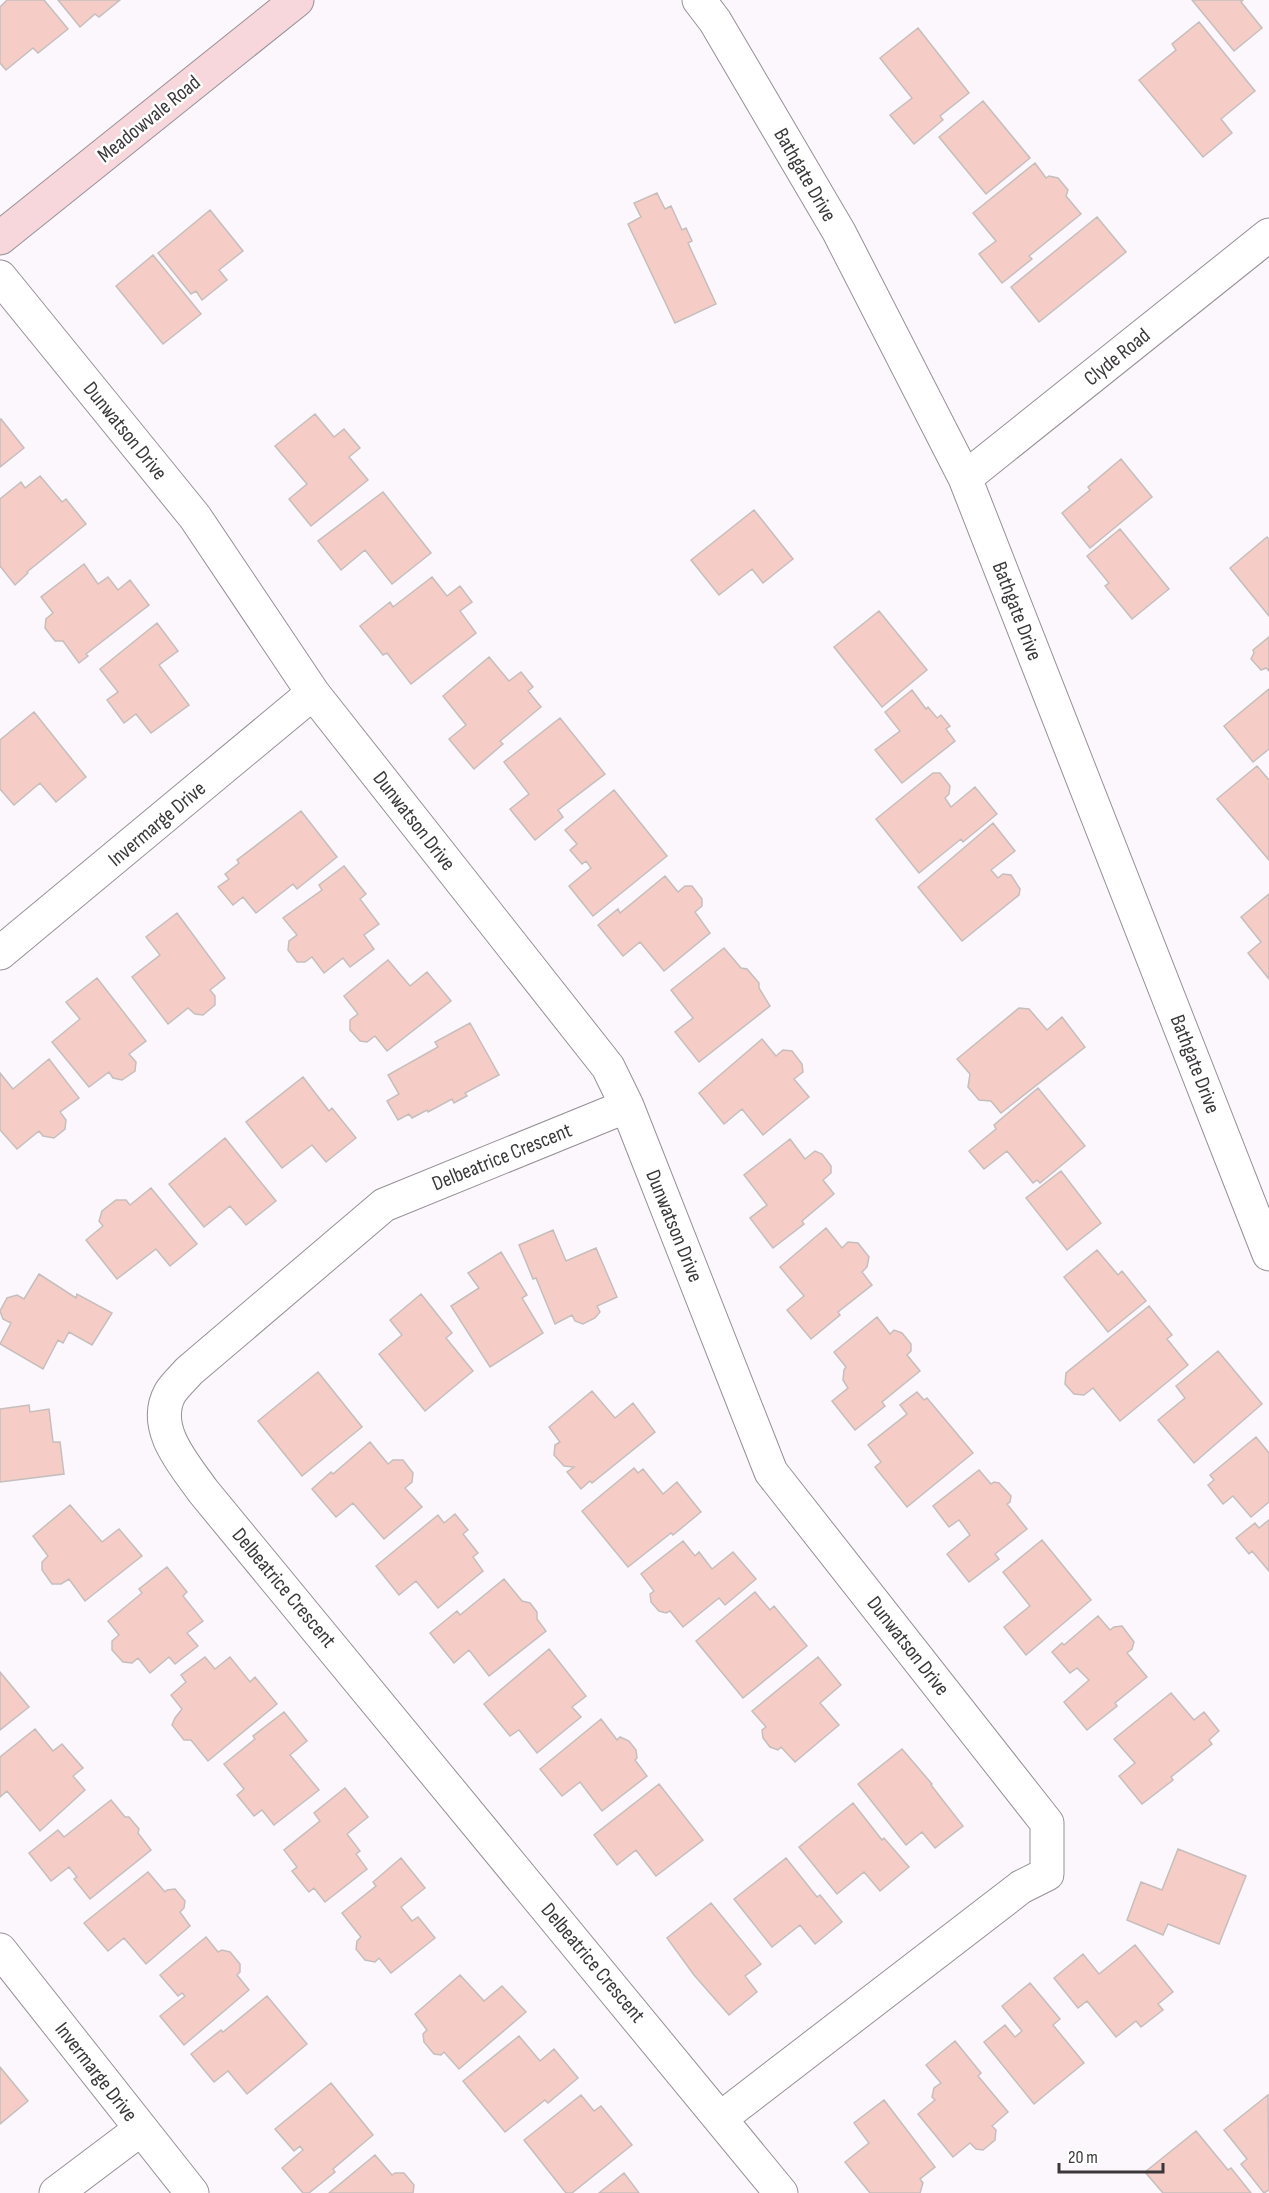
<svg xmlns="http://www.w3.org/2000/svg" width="1269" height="2193" font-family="'Sofia Sans Condensed',sans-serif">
<rect width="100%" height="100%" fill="#fcf7fc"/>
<path fill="#f5cdc6" stroke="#c6bebd" stroke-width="1.5" d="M 7,0 L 44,0 L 68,29 L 38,53 L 33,48 L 6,70 L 0,63 L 0,7 Z
M 58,0 L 120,0 L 99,17 L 95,14 L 80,27 Z
M 1192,0 L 1243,0 L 1241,2 L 1262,28 L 1234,51 Z
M 1199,22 L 1255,91 L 1221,119 L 1232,133 L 1203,157 L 1139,80 L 1176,50 L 1172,44 Z
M 918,28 L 969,93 L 940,116 L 943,120 L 914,144 L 890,115 L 912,98 L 880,58 Z
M 983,101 L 1030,158 L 986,194 L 939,137 Z
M 1035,163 L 1046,178 L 1049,176 L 1058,178 L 1068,190 L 1066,196 L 1081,214 L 1029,256 L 1032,259 L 1002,283 L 979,254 L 996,241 L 973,213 Z
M 657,193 L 665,209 L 671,206 L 682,230 L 686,228 L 692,241 L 688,243 L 716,304 L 675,323 L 628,224 L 641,217 L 634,203 Z
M 210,210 L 243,251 L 219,270 L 227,280 L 202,300 L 196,291 L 191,294 L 158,253 Z
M 1097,217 L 1126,252 L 1039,322 L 1011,287 Z
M 153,255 L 201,314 L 163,344 L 116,286 Z
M 315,414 L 334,437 L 344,429 L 360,448 L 349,457 L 368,480 L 311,526 L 289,499 L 307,484 L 275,446 Z
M 1,419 L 24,448 L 0,467 L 0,419 Z
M 1121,459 L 1152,497 L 1090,548 L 1062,513 L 1090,490 L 1088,487 Z
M 40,476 L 62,502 L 66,499 L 86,524 L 27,572 L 28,573 L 15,585 L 0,566 L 0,499 L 21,482 L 25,488 Z
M 383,492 L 431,553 L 392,584 L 365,550 L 341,570 L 318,541 Z
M 754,510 L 793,559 L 763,583 L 752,569 L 719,595 L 691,560 Z
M 1120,529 L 1169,589 L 1132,619 L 1105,586 L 1109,583 L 1087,556 Z
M 1267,537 L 1269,539 L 1269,616 L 1230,568 Z
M 84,564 L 98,584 L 108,577 L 118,590 L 130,580 L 149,605 L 86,654 L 88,656 L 79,663 L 63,641 L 55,641 L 45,628 L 46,619 L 53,613 L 41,597 Z
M 432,577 L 447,596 L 460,586 L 472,602 L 460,611 L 476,633 L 411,684 L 387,653 L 383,655 L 360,626 L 390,602 L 393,607 Z
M 879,611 L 927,670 L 882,707 L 834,647 Z
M 157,623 L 178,651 L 159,665 L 189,705 L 151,733 L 136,714 L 124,723 L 107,700 L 118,692 L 100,669 Z
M 1269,637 L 1269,671 L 1266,668 L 1261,670 L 1251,659 L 1254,653 L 1253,650 Z
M 489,657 L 509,681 L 521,672 L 533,687 L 528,691 L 541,707 L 500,741 L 503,744 L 474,769 L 449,739 L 466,725 L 443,696 Z
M 1269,689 L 1269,749 L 1253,762 L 1224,726 Z
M 912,690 L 926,709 L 928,707 L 937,718 L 941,715 L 950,726 L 946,729 L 955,741 L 902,783 L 875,750 L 900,731 L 885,712 Z
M 34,712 L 86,777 L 56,802 L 40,783 L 14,805 L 0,789 L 0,740 Z
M 560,718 L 605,774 L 558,810 L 563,817 L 535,840 L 510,809 L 529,794 L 504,762 Z
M 1257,766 L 1269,780 L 1269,860 L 1217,799 Z
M 933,773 L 940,773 L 950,786 L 949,794 L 945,798 L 951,807 L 975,787 L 997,814 L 963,842 L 961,839 L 919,873 L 876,819 Z
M 614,790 L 667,856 L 593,916 L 569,886 L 591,868 L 586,861 L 582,864 L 570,850 L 577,844 L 565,830 Z
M 301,811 L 337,857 L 297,889 L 293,884 L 256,913 L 243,897 L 233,905 L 218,887 L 229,879 L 225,874 L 239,863 L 237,860 Z
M 993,823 L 1015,851 L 991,870 L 998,878 L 1003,874 L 1011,875 L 1020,889 L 1019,895 L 962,941 L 918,887 Z
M 344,866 L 366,894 L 360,899 L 379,924 L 364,935 L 374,949 L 350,967 L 343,958 L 324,973 L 312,957 L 305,962 L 297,962 L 288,950 L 289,941 L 297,935 L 283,918 L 322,890 L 319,885 Z
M 665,876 L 678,892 L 685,886 L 692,886 L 702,899 L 702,906 L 695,912 L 710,933 L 664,971 L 640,942 L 623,956 L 598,925 L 618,909 L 620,913 Z
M 1269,894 L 1269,979 L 1248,953 L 1261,942 L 1241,917 Z
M 177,913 L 225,978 L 210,990 L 215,996 L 215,1005 L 203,1015 L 195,1014 L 188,1008 L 168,1024 L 132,977 L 160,955 L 146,937 Z
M 724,948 L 741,968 L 747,969 L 759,983 L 759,988 L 770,1006 L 699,1062 L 675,1032 L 693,1018 L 671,990 Z
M 388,960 L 410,986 L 427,972 L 451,1001 L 387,1051 L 375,1036 L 367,1042 L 360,1041 L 350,1030 L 350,1020 L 358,1014 L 344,996 Z
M 97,978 L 146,1041 L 129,1054 L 136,1062 L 135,1071 L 122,1080 L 113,1078 L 109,1072 L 89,1087 L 52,1042 L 80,1019 L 66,1002 Z
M 1019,1008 L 1029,1009 L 1047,1030 L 1062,1017 L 1085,1047 L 1001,1113 L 991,1101 L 979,1100 L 968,1087 L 970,1074 L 957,1059 Z
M 470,1023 L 499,1075 L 465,1093 L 467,1096 L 454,1103 L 452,1099 L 428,1112 L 427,1110 L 412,1118 L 409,1114 L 398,1120 L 387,1101 L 399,1094 L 388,1075 L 438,1047 L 435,1042 Z
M 762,1039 L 776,1056 L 783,1050 L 792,1051 L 802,1064 L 803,1072 L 794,1079 L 809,1097 L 763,1135 L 742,1109 L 724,1124 L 699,1093 Z
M 49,1059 L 79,1098 L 60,1112 L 66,1120 L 65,1129 L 54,1138 L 43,1136 L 39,1131 L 17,1149 L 0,1130 L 0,1073 L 13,1089 Z
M 303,1077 L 329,1111 L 332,1108 L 356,1138 L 326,1162 L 312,1145 L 282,1168 L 246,1122 Z
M 1038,1088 L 1085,1146 L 1040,1183 L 1037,1180 L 1033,1183 L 1007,1151 L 984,1169 L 969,1151 L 996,1129 L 994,1125 Z
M 225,1138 L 276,1201 L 246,1225 L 230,1206 L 204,1227 L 169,1184 Z
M 790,1139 L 805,1159 L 815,1151 L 822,1154 L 831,1166 L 831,1173 L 823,1180 L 834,1194 L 802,1221 L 804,1224 L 773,1248 L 750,1218 L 767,1205 L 744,1175 Z
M 1061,1171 L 1101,1223 L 1067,1250 L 1026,1198 Z
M 151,1188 L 197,1244 L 170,1266 L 156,1249 L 117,1279 L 86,1240 L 103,1226 L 99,1221 L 102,1211 L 116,1200 L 126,1200 L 130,1205 Z
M 826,1228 L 842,1248 L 848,1242 L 858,1243 L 869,1257 L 867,1267 L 862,1272 L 872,1285 L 838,1312 L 840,1315 L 811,1339 L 787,1310 L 804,1296 L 780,1267 Z
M 553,1230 L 566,1261 L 596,1248 L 617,1297 L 597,1306 L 600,1312 L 595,1318 L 583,1324 L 575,1321 L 572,1315 L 555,1324 L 536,1278 L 533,1279 L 519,1245 Z
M 1097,1250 L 1118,1275 L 1122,1271 L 1146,1301 L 1108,1332 L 1064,1277 Z
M 501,1252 L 527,1295 L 522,1298 L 543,1333 L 490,1367 L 451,1306 L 479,1288 L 468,1273 Z
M 39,1274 L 76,1298 L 77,1294 L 112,1313 L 92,1345 L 69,1332 L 63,1343 L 58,1340 L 43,1369 L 0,1344 L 11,1323 L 3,1319 L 0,1311 L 7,1298 L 17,1295 L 24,1299 Z
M 421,1294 L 452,1333 L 446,1338 L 473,1371 L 425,1411 L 379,1354 L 402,1335 L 390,1320 Z
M 1149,1306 L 1172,1335 L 1167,1339 L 1188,1365 L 1120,1421 L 1093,1388 L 1084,1395 L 1074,1394 L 1065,1384 L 1066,1373 Z
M 877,1317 L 890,1334 L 894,1330 L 902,1333 L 911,1344 L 911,1351 L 907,1355 L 920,1371 L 882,1402 L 885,1406 L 855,1430 L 832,1401 L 848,1388 L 843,1380 L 844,1370 L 846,1367 L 834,1352 Z
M 1218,1351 L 1262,1404 L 1194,1463 L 1158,1420 L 1185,1398 L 1176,1386 Z
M 318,1372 L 362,1427 L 302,1476 L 258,1421 Z
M 592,1391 L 615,1418 L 633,1403 L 655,1432 L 592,1483 L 590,1481 L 581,1489 L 567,1472 L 574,1467 L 564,1466 L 554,1455 L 555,1445 L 560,1442 L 549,1427 Z
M 917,1392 L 924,1400 L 927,1398 L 973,1453 L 907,1507 L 875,1467 L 881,1462 L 868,1445 L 907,1414 L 900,1405 Z
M 29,1405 L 30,1412 L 49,1409 L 53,1442 L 60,1442 L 64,1474 L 0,1482 L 0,1409 Z
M 1256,1437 L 1269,1453 L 1269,1502 L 1251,1517 L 1233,1496 L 1223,1504 L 1208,1485 L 1214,1480 L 1210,1475 Z
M 370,1442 L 388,1464 L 393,1460 L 403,1460 L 413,1473 L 412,1482 L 405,1488 L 422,1507 L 384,1539 L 353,1503 L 336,1517 L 312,1489 L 331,1472 L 333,1474 Z
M 634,1468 L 638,1473 L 643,1469 L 663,1494 L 677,1482 L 701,1512 L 673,1535 L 671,1533 L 628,1567 L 582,1511 Z
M 979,1470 L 991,1484 L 994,1482 L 999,1483 L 1011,1496 L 1010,1502 L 1007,1504 L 1027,1529 L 995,1554 L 999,1559 L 969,1582 L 947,1554 L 970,1535 L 959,1520 L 949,1527 L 933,1506 Z
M 70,1505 L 102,1542 L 119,1529 L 142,1556 L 85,1601 L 69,1579 L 61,1584 L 52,1584 L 42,1570 L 42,1562 L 48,1556 L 33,1536 Z
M 455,1514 L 468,1530 L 463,1534 L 478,1553 L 473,1557 L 483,1571 L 438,1608 L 416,1581 L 399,1595 L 376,1566 L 438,1515 L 444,1523 Z
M 1269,1520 L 1269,1571 L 1252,1551 L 1249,1554 L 1236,1538 L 1255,1523 L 1259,1528 Z
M 1042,1540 L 1091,1600 L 1026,1655 L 1004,1627 L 1030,1606 L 1003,1572 Z
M 683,1541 L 695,1556 L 699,1552 L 712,1569 L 733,1552 L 756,1579 L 725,1605 L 719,1598 L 683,1627 L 670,1611 L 666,1613 L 659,1611 L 651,1602 L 650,1594 L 654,1591 L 641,1574 Z
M 167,1567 L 187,1592 L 183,1596 L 203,1621 L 187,1633 L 198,1646 L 175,1664 L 169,1657 L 150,1673 L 138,1658 L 132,1663 L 123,1662 L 112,1650 L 112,1641 L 119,1635 L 108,1621 L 142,1593 L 139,1589 Z
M 504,1579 L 522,1601 L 530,1603 L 537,1612 L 537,1619 L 546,1631 L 489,1676 L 469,1650 L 454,1663 L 430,1633 L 457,1611 L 460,1615 Z
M 755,1592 L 770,1610 L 774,1606 L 807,1646 L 743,1698 L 696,1641 Z
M 1098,1616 L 1110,1630 L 1114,1627 L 1122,1626 L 1134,1642 L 1132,1649 L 1127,1653 L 1147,1677 L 1115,1703 L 1117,1706 L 1087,1730 L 1064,1702 L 1089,1680 L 1077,1668 L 1070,1673 L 1052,1652 L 1062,1643 L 1064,1645 Z
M 549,1649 L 586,1696 L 572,1707 L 581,1717 L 537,1753 L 519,1730 L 510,1736 L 484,1704 Z
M 205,1657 L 215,1669 L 230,1657 L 250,1682 L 255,1677 L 277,1704 L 208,1761 L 191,1740 L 184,1740 L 172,1725 L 175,1718 L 182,1709 L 171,1695 L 186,1682 L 181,1675 Z
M 818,1657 L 841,1685 L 820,1703 L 839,1725 L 795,1762 L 781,1747 L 778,1750 L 770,1747 L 763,1738 L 762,1730 L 766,1727 L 752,1711 Z
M 0,1672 L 29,1707 L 0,1730 Z
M 1171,1693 L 1194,1720 L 1204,1712 L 1219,1731 L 1209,1740 L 1212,1744 L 1171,1777 L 1173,1780 L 1142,1804 L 1119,1776 L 1135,1763 L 1114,1739 Z
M 284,1712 L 307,1741 L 290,1755 L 319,1790 L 274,1825 L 262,1810 L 254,1816 L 237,1795 L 244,1789 L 224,1764 L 255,1739 L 253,1736 Z
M 601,1719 L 617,1740 L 620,1737 L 629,1741 L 636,1750 L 637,1758 L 635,1760 L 647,1776 L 602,1811 L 580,1782 L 562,1796 L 540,1769 Z
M 35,1729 L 53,1751 L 62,1744 L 83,1768 L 73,1776 L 85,1790 L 40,1831 L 7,1791 L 0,1797 L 0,1757 Z
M 902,1749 L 932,1784 L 931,1785 L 963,1826 L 935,1848 L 922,1832 L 906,1845 L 858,1784 Z
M 659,1784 L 703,1840 L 656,1876 L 636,1850 L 617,1865 L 594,1835 Z
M 345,1788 L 368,1817 L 347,1834 L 360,1851 L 356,1854 L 367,1869 L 325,1902 L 314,1888 L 309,1892 L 292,1871 L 297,1867 L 284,1850 L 320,1821 L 314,1813 Z
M 111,1800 L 125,1817 L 129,1817 L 139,1829 L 138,1833 L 151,1850 L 90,1899 L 74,1879 L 77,1877 L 69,1867 L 51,1881 L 29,1853 L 58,1830 L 64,1837 Z
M 853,1803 L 882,1840 L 884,1838 L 909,1867 L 880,1891 L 864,1872 L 837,1894 L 799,1847 Z
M 1178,1849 L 1246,1876 L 1219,1944 L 1168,1924 L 1163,1935 L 1127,1920 L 1141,1882 L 1162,1890 Z
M 401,1858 L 425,1888 L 401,1907 L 412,1921 L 418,1917 L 435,1938 L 391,1973 L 379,1958 L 375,1962 L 365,1960 L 356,1949 L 357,1941 L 361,1937 L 342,1913 L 376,1886 L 373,1882 Z
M 786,1858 L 817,1897 L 820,1895 L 842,1922 L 815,1944 L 800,1925 L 772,1947 L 734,1899 Z
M 148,1872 L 165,1892 L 167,1890 L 175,1889 L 185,1901 L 184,1908 L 180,1912 L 190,1926 L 146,1964 L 124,1938 L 108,1951 L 84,1923 Z
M 711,1903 L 761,1964 L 745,1976 L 757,1992 L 729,2015 L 694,1975 L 667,1938 Z
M 206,1937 L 218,1952 L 222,1950 L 230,1952 L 240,1964 L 240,1972 L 237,1975 L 249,1990 L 184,2045 L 160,2016 L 185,1996 L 182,1993 L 178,1996 L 160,1975 Z
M 1135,1945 L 1173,1992 L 1158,2004 L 1163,2010 L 1141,2027 L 1136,2021 L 1116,2037 L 1087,2001 L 1078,2008 L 1054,1978 L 1083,1954 L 1099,1974 Z
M 460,1975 L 484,2001 L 502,1986 L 526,2012 L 459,2069 L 444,2052 L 441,2055 L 434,2054 L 424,2042 L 423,2034 L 427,2030 L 415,2014 Z
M 1030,1983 L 1060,2019 L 1053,2025 L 1084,2063 L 1034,2104 L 984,2042 L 1005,2025 L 1015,2037 L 1022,2031 L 1002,2006 Z
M 267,1996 L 307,2044 L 247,2094 L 228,2071 L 214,2082 L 191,2054 L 221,2030 L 223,2032 Z
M 519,2036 L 540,2061 L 554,2049 L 578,2078 L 548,2103 L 545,2100 L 505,2132 L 463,2081 Z
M 955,2041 L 981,2073 L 978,2076 L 1008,2112 L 992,2126 L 996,2130 L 995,2140 L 983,2150 L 976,2149 L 970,2143 L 953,2157 L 918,2114 L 935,2100 L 932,2097 L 934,2088 L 941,2083 L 926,2065 Z
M 0,2067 L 28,2101 L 0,2124 Z
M 331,2083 L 373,2135 L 333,2169 L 335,2172 L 309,2193 L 303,2193 L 282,2168 L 303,2150 L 300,2146 L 294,2151 L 275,2129 Z
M 581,2095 L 594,2111 L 601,2106 L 632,2145 L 572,2193 L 566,2193 L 524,2140 Z
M 1268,2095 L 1269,2190 L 1264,2193 L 1241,2164 L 1247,2159 L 1224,2130 Z
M 884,2100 L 935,2167 L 920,2179 L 923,2183 L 920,2193 L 870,2193 L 845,2162 L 869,2143 L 854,2123 Z
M 1196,2131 L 1228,2170 L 1231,2168 L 1251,2193 L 1163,2193 L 1145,2172 Z
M 375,2155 L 392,2175 L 395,2173 L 404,2173 L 414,2185 L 413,2193 L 329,2193 Z
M 624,2173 L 639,2193 L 599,2193 Z"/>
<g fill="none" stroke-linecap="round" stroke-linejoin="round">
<g stroke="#969196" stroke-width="35">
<path id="street" d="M 699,0 L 715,21 L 839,232 L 965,478 L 1269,1254
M 0,277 L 195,517 L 313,693 L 608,1067 L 627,1106 L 771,1472 L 1047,1823 L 1047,1874 L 1021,1887 L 721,2118
M 965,478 L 1269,235
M 0,953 L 313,693
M 627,1106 L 384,1205 L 189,1371 C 183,1378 175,1385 170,1393 C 151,1428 184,1464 203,1491 L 781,2193
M 0,1950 L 192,2193
M 56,2193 L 141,2129"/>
</g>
<g stroke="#969196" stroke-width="35">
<path id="secondary" d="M 0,238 L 297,0"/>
</g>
<use href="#street" stroke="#fff" stroke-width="33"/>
<use href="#secondary" stroke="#f7d7dc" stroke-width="33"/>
</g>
<g text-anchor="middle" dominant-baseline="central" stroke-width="5" stroke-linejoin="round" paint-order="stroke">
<g font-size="21" fill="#3a383a" stroke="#fff">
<text transform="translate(149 119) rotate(-39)">Meadowvale Road</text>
<text transform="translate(805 175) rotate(60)">Bathgate Drive</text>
<text transform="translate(1117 357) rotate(-39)">Clyde Road</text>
<text transform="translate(125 431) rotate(51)">Dunwatson Drive</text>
<text transform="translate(1017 611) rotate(69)">Bathgate Drive</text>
<text transform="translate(414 821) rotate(52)">Dunwatson Drive</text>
<text transform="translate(157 824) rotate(-40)">Invermarge Drive</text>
<text transform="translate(1195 1064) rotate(69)">Bathgate Drive</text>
<text transform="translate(502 1157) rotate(-22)">Delbeatrice Crescent</text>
<text transform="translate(674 1226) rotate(68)">Dunwatson Drive</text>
<text transform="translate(284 1588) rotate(50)">Delbeatrice Crescent</text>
<text transform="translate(908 1646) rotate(52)">Dunwatson Drive</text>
<text transform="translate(593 1963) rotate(50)">Delbeatrice Crescent</text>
<text transform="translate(96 2072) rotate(52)">Invermarge Drive</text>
</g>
</g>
<path d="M1059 2163v9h104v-9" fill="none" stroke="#3a383a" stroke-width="3"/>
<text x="1068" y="2163" font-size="18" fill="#3a383a" stroke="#ffffff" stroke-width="4.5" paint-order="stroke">20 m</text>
</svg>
